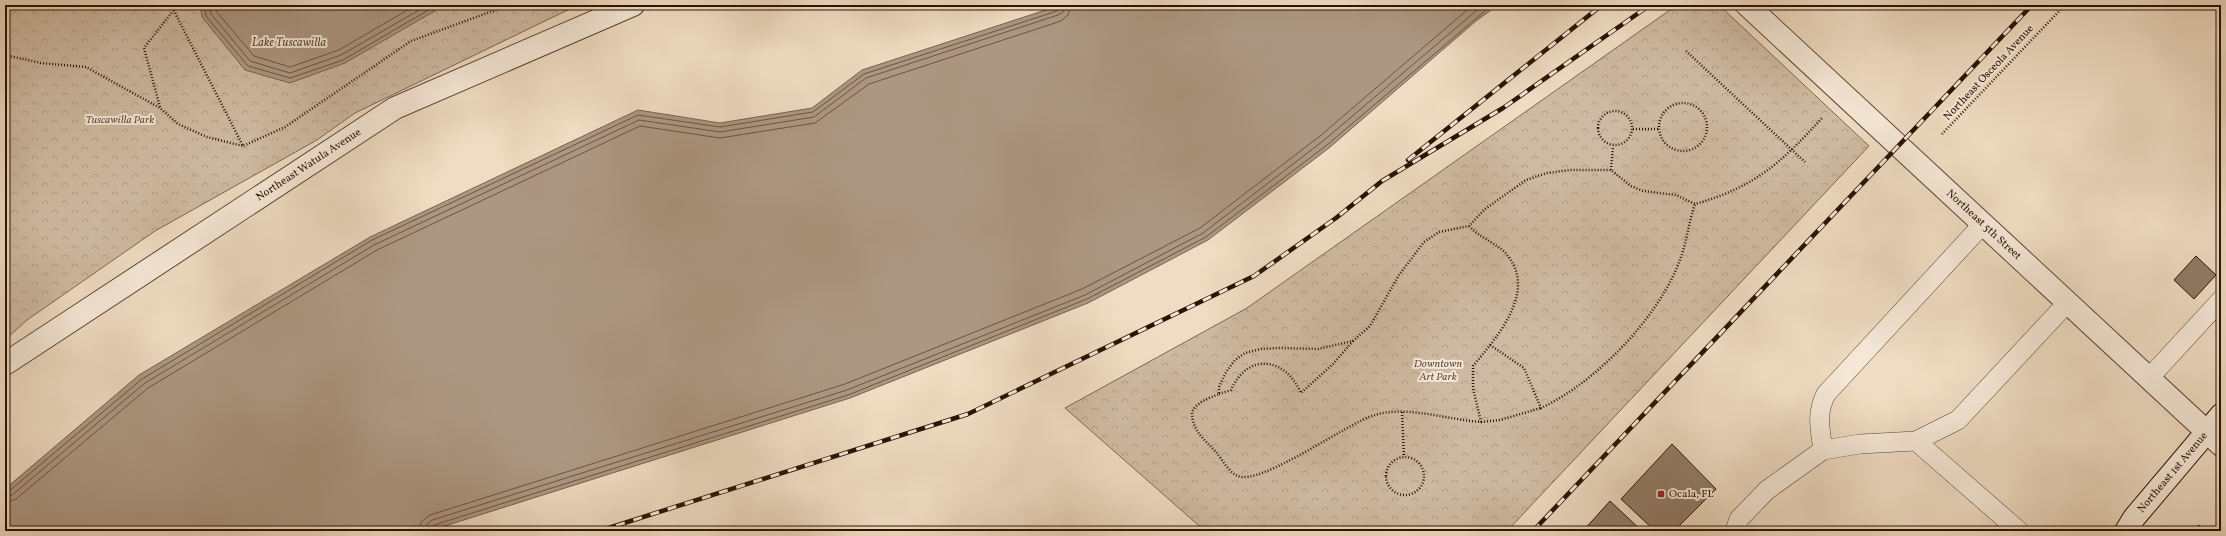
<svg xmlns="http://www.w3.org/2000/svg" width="2226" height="536" font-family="Vollkorn,serif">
<defs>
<pattern id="park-crowns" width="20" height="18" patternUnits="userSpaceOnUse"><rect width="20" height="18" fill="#cebaa2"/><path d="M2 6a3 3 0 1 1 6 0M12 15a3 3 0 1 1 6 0" fill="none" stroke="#b19f8a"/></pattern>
</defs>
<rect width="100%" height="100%" fill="#efdcc2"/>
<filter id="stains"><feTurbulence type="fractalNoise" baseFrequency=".005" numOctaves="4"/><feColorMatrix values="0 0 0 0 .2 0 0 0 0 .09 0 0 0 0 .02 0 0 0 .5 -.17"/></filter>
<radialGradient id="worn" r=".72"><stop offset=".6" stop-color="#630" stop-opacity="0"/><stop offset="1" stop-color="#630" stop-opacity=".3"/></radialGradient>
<path fill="url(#park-crowns)" stroke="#7c6654" d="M 5,5 L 578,5 L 355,113 L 317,140 L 155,231 L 27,320 L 5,340 Z
M 1677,5 L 1719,5 L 1869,146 L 1507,531 L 1205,531 L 1065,408 L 1247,308 Z"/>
<path fill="#ac9782" stroke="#786250" d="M 200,5 L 445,5 L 345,63 L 290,83 L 245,70 L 202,17 Z
M 1061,5 L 1498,5 L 1476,21 L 1329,148 L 1208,240 L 1088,303 L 850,398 L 429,531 L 5,531 L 5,489 L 139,375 L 370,237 L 638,110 L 720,123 L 812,108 L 862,70 Z"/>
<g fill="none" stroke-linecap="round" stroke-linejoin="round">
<path stroke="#6c5444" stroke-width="1" d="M 204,5 L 206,16 L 248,66 L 290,78 L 343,60 L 437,5
M 209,5 L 211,14 L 250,61 L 290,73 L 341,55 L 428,5
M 215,5 L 216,11 L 254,56 L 290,67 L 339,50 L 416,5
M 5,492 L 9,491 L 142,379 L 372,240 L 638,115 L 720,127 L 813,112 L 864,74 L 1057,11 L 1060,5
M 5,497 L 12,495 L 145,383 L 374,245 L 639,120 L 720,132 L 814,117 L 866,78 L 1058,15 L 1063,12 L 1065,5
M 5,503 L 16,499 L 148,388 L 377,250 L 640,126 L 720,138 L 815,123 L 869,84 L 1061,21 L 1068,15 L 1071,5
M 419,531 L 421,522 L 430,515 L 845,384 L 1082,289 L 1200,228 L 1320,136 L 1473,5
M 425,531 L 427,524 L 432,520 L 847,390 L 1085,295 L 1203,233 L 1323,141 L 1483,5
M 430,531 L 434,525 L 848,395 L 1087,299 L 1206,237 L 1327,145 L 1492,5"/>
</g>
<path fill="#917b67" stroke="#2b1205" d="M 2196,256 L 2216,275 L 2194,299 L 2174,280 Z
M 1672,444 L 1716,489 L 1674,531 L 1655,531 L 1621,499 Z
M 1610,501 L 1642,531 L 1583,531 Z
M 2199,525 L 2205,531 L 2194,531 Z"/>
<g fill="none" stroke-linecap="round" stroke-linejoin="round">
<g stroke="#5c4434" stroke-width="20">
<path id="service" d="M 2149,378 L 2221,300
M 1916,441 L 2019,531
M 1823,450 C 1820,429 1816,413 1826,394 L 1983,224
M 1735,531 L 1739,519 L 1767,490 L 1823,450 L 1860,444 L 1916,441 L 1958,420 L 2068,302"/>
</g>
<g stroke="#5c4434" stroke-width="24">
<g id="minor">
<path id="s1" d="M 1747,5 L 2221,445"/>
</g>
</g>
<g stroke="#5c4434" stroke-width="24">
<g id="tertiary">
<path id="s2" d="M 5,364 L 395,108 L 633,5"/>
</g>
</g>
<g stroke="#2b1205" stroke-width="24">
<g id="secondary">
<path id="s3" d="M 2126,531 L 2134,518 L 2221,415"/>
</g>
</g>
<path stroke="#2b1205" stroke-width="2.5" stroke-dasharray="1 2" stroke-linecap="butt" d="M 171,5 L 243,146 L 285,127 L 411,41 L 509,5
M 1686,51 L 1805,162
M 5,55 L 41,63 L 86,67 L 160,108 L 178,124 L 207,137 L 243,146
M1659 127a24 24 0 1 1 48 0a24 24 0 1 1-48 0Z
M 160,107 L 144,48 L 173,11
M1598 128a17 17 0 1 1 34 0a17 17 0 1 1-34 0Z
M 1633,129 L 1659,129
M 1942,134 L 2065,5
M 1611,170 L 1613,146
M 1469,226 C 1481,239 1499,244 1508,256 C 1537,293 1496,338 1473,366 L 1473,388 L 1481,422 C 1449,420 1406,405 1375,415 C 1347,423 1261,486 1238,476 C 1229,473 1222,459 1216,452 C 1204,439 1192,431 1192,412 C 1197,402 1209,398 1219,394 L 1219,387 L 1226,372 L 1235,360 L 1245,353 L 1261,349 L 1278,348 L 1318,349 L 1353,341 L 1370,326 L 1399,275 L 1424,242 L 1439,232 L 1469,226 L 1485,209 L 1526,180 L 1547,173 L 1570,170 L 1611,170 L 1631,186 L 1643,191 L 1676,195 L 1695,204 C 1755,187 1781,163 1822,118
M 1490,345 L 1524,368 L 1541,408 C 1597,382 1661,315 1681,257 C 1687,240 1689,221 1695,204
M 1219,394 L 1231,390 C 1248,352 1285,357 1301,393 L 1333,364 L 1353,341
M 1402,412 L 1404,457
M 1481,422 L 1500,420 L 1541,408
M1386 476a19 19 0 1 1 38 0a19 19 0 1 1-38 0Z"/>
<use href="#service" stroke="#f5e8d7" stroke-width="19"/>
<use href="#minor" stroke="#f5e8d7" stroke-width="22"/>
<use href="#tertiary" stroke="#f5e8d7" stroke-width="22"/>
<use href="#secondary" stroke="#f5e8d7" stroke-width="22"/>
<g stroke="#2b1205" stroke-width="4.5">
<path id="rail" d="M 1408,160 L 1602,5
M 599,531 L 968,414 L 1254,276 L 1336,218 L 1382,181 L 1503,108 L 1650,5
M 1533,531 L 2032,5"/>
</g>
<use href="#rail" stroke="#f5e8d7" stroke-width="3" stroke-dasharray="9" stroke-linecap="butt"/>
</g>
<rect fill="#8f2418" stroke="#f5e8d7" stroke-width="1.5" x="1657" y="490" width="8" height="8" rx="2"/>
<g text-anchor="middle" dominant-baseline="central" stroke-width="4" stroke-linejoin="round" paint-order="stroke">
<g font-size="11" fill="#2b1205" stroke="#f5e8d7">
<text transform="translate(1989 73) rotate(-47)">Northeast Osceola Avenue</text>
<text stroke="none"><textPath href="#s2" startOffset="363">Northeast Watula Avenue</textPath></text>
<text stroke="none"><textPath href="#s1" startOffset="323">Northeast 5th Street</textPath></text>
<text stroke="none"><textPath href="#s3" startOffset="75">Northeast 1st Avenue</textPath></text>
</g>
<g font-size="11" font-style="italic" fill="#644d3c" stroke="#f5e8d7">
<text x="120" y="120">Tuscawilla Park</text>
<text x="1438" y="364">Downtown<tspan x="1438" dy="13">Art Park</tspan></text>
</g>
<g font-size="11" fill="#2b1205" stroke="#f5e8d7" text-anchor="start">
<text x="1669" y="494">Ocala, FL</text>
</g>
<g font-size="12" font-style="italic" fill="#5f4737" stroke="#f5e8d7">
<text x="289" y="43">Lake Tuscawilla</text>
</g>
</g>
<rect width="2226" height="536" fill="none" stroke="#efdcc2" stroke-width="20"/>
<rect x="6" y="6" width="2214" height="524" fill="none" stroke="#2b1205" stroke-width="2"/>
<rect x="10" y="10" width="2206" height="516" fill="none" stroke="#2b1205"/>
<rect width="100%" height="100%" filter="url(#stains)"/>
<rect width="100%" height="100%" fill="url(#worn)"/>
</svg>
